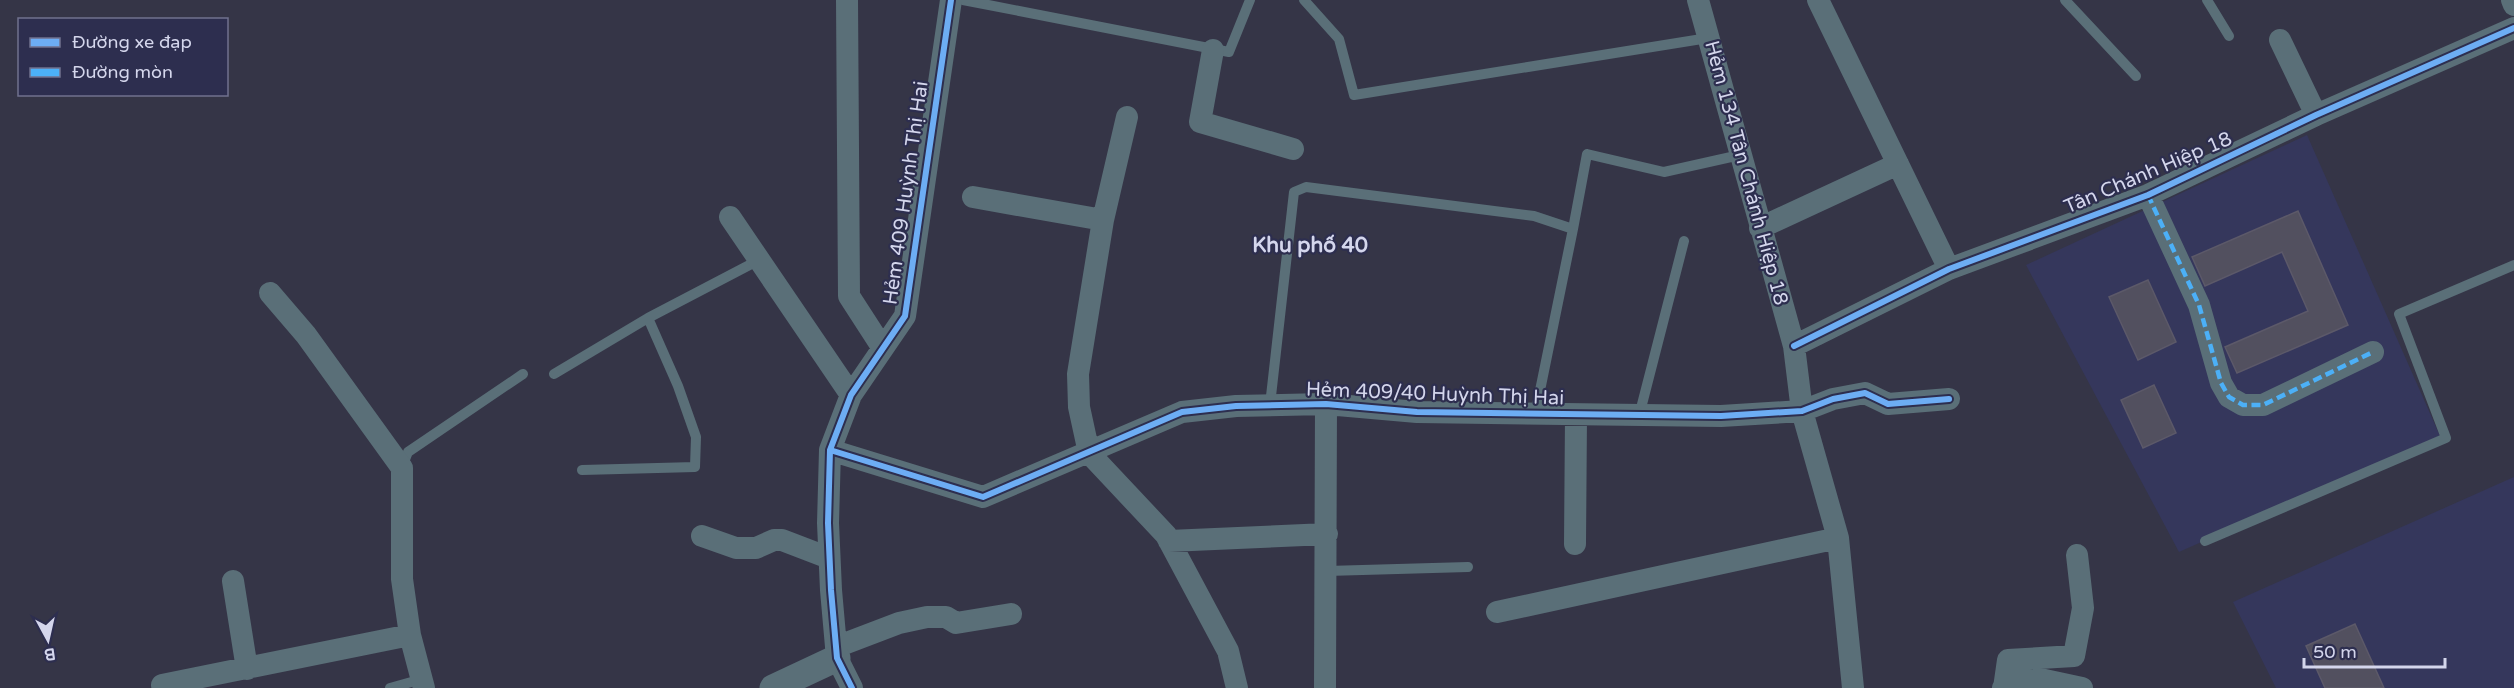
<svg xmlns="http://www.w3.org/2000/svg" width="2514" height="688" font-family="'Varela Round',sans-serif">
<rect width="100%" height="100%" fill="#353547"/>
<path fill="#35375c" d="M 2307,135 L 2440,436 L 2179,552 L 2026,265 Z
M 2514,477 L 2514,688 L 2276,688 L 2233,602 Z"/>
<path fill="#52505f" stroke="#5c5969" stroke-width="1.5" d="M 2298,211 L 2348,325 L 2237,373 L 2225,347 L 2308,311 L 2282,252 L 2205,286 L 2192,257 Z
M 2148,280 L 2176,342 L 2138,360 L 2109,297 Z
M 2154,385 L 2176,433 L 2143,448 L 2121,400 Z
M 2355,624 L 2384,688 L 2325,688 L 2306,646 Z"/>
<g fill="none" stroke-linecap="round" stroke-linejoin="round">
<path stroke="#5a6f78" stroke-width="10" d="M 963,0 L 1229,52 L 1250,0
M 1304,0 L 1339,39 L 1354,95 L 1708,38
M 2065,0 L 2136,76
M 2207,0 L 2229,36
M 554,374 L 648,318 L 759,260
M 1270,405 L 1294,192 L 1306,187 L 1534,216 L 1573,229 L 1587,154 L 1664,172 L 1740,155
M 1535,415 L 1573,229
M 1639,416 L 1684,241
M 402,467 L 408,452 L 523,374
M 582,470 L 695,467 L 696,437 L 678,386 L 648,318
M 2205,541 L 2446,438 L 2399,314 L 2514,265
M 1327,571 L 1468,567
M 390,688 L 422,679"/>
<path stroke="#5a6f78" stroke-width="22" d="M 847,0 L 849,296 L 882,347
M 1698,0 L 1794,346 L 1802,411 L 1838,538 L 1853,688
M 1818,0 L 1949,269
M 2512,0 L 2514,5
M 2280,40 L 2316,115
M 1213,50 L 1200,122 L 1293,149
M 1127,117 L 1103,220 L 1078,374 L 1079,407 L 1089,453 L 1166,535 L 1228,651 L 1237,688
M 2148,195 L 2199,305 L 2221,383 L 2229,397 L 2243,405 L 2263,405 L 2373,352
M 973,197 L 1103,220
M 730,217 L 851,395
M 1760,228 L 1898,164
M 270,293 L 306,335 L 402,468 L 402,579 L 410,635 L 424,688
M 1794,346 L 1949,269 L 2148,195 L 2316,115 L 2514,28
M 830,450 L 983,497 L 1182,412 L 1236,406 L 1326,404 L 1417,412 L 1721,416 L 1802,411 L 1833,399 L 1865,393 L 1888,404 L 1949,399
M 702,536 L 736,548 L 756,548 L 774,540 L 782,540 L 829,558
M 1169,541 L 1327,534
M 1575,544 L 1576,416
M 233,581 L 247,669
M 1497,612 L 1838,538
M 836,647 L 899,623 L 927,617 L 946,617 L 956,623 L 1011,614
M 162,685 L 410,635
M 852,688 L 837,658 L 831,590 L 828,523 L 830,450 L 851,395 L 905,316 L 951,0
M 1325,688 L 1326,404
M 2003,688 L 2026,676 L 2082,688
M 2004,688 L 2008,660 L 2074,656 L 2083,608 L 2077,555"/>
<path stroke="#5a6f78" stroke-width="27" d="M 773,688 L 837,658"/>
<path stroke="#4cb0f7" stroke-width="4.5" stroke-dasharray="9 4.5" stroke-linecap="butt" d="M 2148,195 L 2199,305 L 2221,383 L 2229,397 L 2243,405 L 2263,405 L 2373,352"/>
<g stroke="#2d2e4f" stroke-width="10">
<path id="cycleway" d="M 1794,346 L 1949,269 L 2148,195 L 2316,115 L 2514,28
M 830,450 L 983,497 L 1182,412 L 1236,406 L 1326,404 L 1417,412 L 1721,416 L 1802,411 L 1833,399 L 1865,393 L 1888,404 L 1949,399
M 852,688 L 837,658 L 831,590 L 828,523 L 830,450 L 851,395 L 905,316 L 951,0"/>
</g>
<use href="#cycleway" stroke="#6dadf4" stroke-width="6"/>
</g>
<g text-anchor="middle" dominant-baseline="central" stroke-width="4.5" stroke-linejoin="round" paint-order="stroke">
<g font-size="20" fill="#d4d6ec" stroke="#2d2e4f">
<text transform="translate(1746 173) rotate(75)">Hẻm 134 Tân Chánh Hiệp 18</text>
<text transform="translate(2148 173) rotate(-23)">Tân Chánh Hiệp 18</text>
<text transform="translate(906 193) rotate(-82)">Hẻm 409 Huỳnh Thị Hai</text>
<text transform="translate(1435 394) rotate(2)">Hẻm 409/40 Huỳnh Thị Hai</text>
</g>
<g font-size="21" font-weight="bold" fill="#d4d6ec" stroke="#2d2e4f">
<text x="1310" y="245">Khu phố 40</text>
</g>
</g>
<rect x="18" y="18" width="210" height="78" fill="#2d2e4f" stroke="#70718e" stroke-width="1.5"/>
<rect x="30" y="38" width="30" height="9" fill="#6dadf4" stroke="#70718e" stroke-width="1.5"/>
<text x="72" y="48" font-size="18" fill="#d4d6ec">Đường xe đạp</text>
<rect x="30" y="68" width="30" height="9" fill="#4cb0f7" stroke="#70718e" stroke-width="1.5"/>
<text x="72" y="78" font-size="18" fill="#d4d6ec">Đường mòn</text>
<g transform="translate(48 640) rotate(172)" stroke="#2d2e4f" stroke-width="4.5" paint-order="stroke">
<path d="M0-4.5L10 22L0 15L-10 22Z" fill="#d4d6ec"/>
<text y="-9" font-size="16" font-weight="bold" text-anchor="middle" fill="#d4d6ec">B</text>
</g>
<path d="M2304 658v9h141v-9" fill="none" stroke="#d4d6ec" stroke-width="3"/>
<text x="2313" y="658" font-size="18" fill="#d4d6ec" stroke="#2d2e4f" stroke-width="4.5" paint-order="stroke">50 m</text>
</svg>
